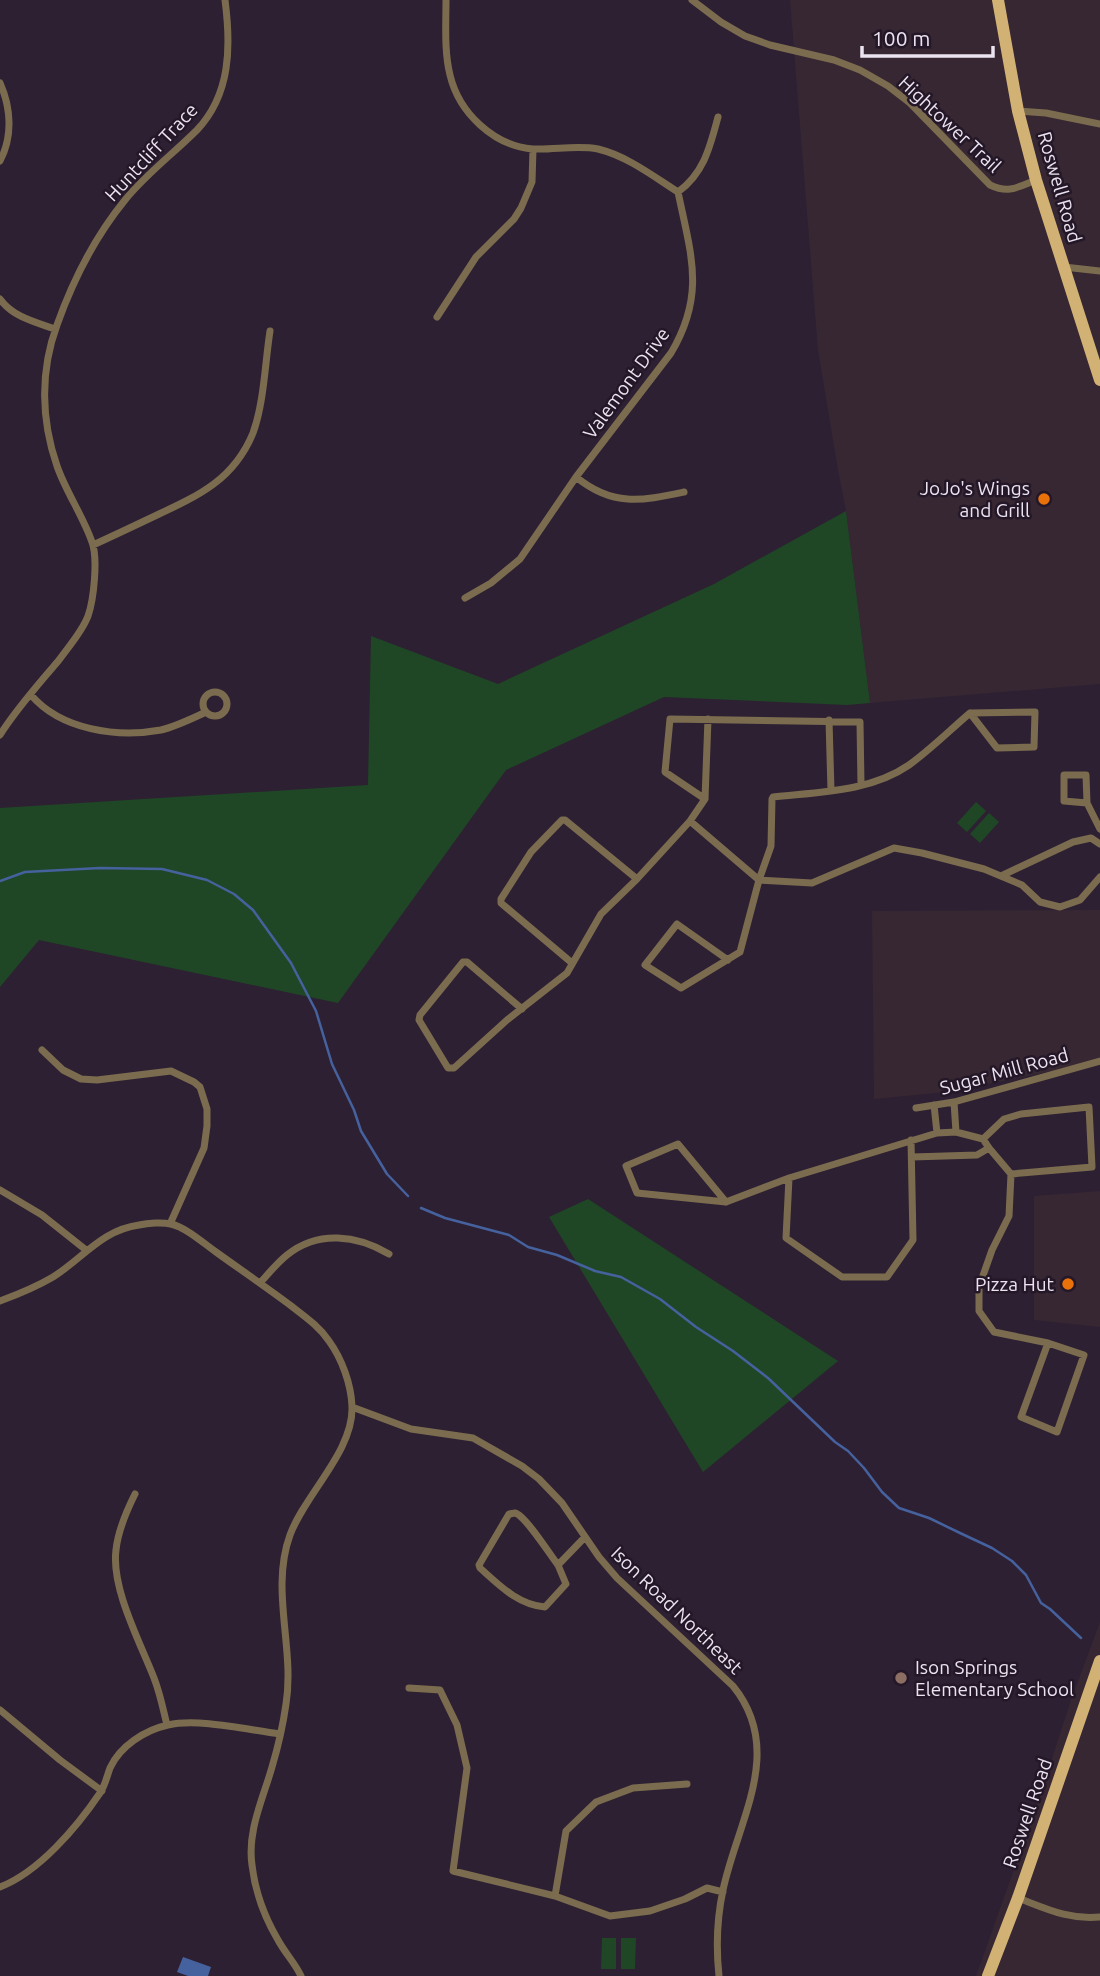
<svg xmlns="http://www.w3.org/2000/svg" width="1100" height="1976" font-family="Ubuntu,sans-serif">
<rect width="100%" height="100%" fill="#2d2032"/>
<path fill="#372732" d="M 790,0 L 1100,0 L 1100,684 L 870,703 L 846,511 L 838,470 L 818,350 Z
M 1100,910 L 1100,1062 L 946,1092 L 874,1099 L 872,911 Z
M 1100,1191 L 1100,1327 L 1034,1320 L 1034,1196 Z
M 1100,1622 L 1100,1976 L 976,1976 L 1036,1808 L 1071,1700 Z"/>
<path fill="#1f4726" d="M 846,511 L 870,703 L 847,705 L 664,697 L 506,770 L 338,1003 L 39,940 L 0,987 L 0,808 L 368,785 L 371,636 L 498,684 L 714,584 Z
M 976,802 L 986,811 L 967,832 L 957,823 Z
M 989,813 L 999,822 L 980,843 L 970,834 Z
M 588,1199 L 838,1361 L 703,1472 L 549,1217 Z
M 602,1938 L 616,1938 L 616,1969 L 601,1969 Z
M 621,1938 L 636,1938 L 635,1969 L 621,1969 Z"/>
<path fill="#45619e" d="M 183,1957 L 211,1967 L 208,1976 L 188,1976 L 177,1972 Z"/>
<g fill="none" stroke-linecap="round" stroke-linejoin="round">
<path stroke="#45619e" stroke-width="2.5" d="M 0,881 L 25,872 L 100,868 L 162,869 L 207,880 L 234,894 L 253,910 L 291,963 L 316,1011 L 332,1064 L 354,1110 L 361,1131 L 387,1174 L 408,1196
M 421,1208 L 445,1218 L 509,1235 L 528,1247 L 557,1255 L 595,1271 L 621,1277 L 660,1299 L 696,1327 L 733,1351 L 768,1378 L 835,1442 L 848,1451 L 864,1468 L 882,1492 L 899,1508 L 929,1518 L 960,1533 L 992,1548 L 1012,1561 L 1026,1575 L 1041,1603 L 1050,1609 L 1081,1638"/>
<path stroke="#7b6c4f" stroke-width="7" d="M 446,0 C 446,24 444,51 450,75 C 459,113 494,146 533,149 C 555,150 576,145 598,149 C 627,156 653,176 678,192 C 691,255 706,294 671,353 L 576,477 L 520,559 L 491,583 L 465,598
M 692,0 L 721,22 L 745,36 L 770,45 L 834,60 L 860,70 L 888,86 L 910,103 L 990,185 C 1009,194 1018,187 1036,180
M 0,83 C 11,108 13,136 0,161
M 1018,111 L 1046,113 L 1100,124
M 678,192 C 704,173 710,147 718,117
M 1064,267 L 1100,271
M 0,299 C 13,317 35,322 55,329
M 437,317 L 476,257 L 514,219 L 521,208 L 532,182 L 533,149
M 576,477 C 613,507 641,501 684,492
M 93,545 C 115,535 136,525 157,515 C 200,495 234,479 253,433 C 264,403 265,363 270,331
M203 704a12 12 0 1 1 24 0a12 12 0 1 1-24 0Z
M 31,695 C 61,730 117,738 161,730 C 177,726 191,719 206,712
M 829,720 L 831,791
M 0,735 C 17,708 39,684 59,660 C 69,646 82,632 88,616 C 94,599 98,558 92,542 C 83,516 66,492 57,466 C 41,420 40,371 57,325 C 73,280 94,238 125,200 C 146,174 173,154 197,130 C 231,94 231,46 225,0
M 705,799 L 665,772 L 670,719 L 860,722 L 861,785
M 1087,803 L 1064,801 L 1064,775 L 1086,775 L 1087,803 L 1100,829
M 690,821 L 759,880 L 812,883 L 894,848 L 922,853 L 984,869 L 1022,885 L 1040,902 L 1060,907 L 1080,900 L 1100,877
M 1001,876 L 1073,842 L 1091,838 L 1100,844
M 728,960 L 677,924 L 645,965 L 681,988 L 740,952 L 759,880 L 771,846 L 772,799 L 773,797 C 818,792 870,792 909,765 C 930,750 950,730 970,713 L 1035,712 L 1034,747 L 997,748 L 970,713
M 572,963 L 501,903 L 501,899 L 531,852 L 562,820 L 565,820 L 637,879
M 522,1009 L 467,962 L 463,962 L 420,1015 L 419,1020 L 448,1068 L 454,1068 L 507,1020 L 567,973 L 601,914 L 637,879 L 690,821 L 705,799 L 708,719
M 42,1050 L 63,1070 L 81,1079 L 97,1080 L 171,1071 L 194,1082 L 200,1087 L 207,1109 L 207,1126 L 204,1148 L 170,1224
M 954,1102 L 956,1132
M 934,1105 L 937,1133
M 916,1108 L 954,1102 L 1100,1061
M 983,1139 L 1004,1119 L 1021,1114 L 1089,1107 L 1092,1167 L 1011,1174
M 912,1157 L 977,1155 L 989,1148 L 1011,1174 L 1009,1216 L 992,1250 L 979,1287 L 979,1311 L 994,1332 L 1048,1343 L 1084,1355 L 1057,1432 L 1021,1417 L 1048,1343
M 789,1178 L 786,1238 L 842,1277 L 887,1277 L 913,1240 L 911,1140
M 0,1190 L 42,1215 L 86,1250
M 726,1202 L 678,1144 L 626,1166 L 637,1193 L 726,1202 L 789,1178 L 937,1133 L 956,1132 L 983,1139 L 989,1148
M 260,1283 C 269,1273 277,1263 287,1255 C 318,1230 357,1235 389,1254
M 0,1301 C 19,1294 36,1287 53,1277 C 83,1258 102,1230 139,1225 C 148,1223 162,1222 171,1224 C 187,1228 203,1243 216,1252 C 241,1270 266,1287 290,1305 C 304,1316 319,1326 329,1341 C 342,1359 351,1384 352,1406 C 354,1451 305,1494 290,1535 C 270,1590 295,1648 286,1704 C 283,1725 278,1747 272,1767 C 263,1799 247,1831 252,1865 C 255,1891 265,1918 278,1940 C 285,1953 295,1963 301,1976
M 352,1407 L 411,1429 L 473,1438 L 522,1466 L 539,1479 L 562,1503 L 599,1557 L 617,1578 L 733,1686 C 786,1751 737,1822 723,1890 C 717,1918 716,1948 719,1976
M 135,1494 C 126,1512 118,1530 116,1550 C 111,1588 140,1642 154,1678 C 160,1693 163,1709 167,1725
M 558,1565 L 566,1584 L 545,1607 C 518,1605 499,1585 480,1568 L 479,1565 L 509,1514 C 511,1514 513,1513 515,1513 C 525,1515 550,1555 558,1565 L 585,1537
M 409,1688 L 440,1690 L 457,1725 L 467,1768 L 453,1871 L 555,1896 L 610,1916 L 650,1911 L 685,1899 L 707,1888 L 723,1892
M 0,1710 L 60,1760 L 102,1791
M 0,1887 C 39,1872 77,1827 100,1793 C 105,1786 107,1776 110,1768 C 120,1746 145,1730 168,1725 C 199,1718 248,1730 280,1734
M 555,1896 L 566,1831 L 596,1802 L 633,1788 L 687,1784
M 1018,1898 C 1047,1909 1069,1920 1100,1917"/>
<path stroke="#d2b274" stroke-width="12" d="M 998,0 L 1018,111 L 1036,180 L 1100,380
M 988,1976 L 1018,1898 L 1100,1661"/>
</g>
<g fill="#e8710a" stroke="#231728" stroke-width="2.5">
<circle cx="1044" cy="499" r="7"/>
<circle cx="1068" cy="1284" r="7"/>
</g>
<circle fill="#8d6e63" stroke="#231728" stroke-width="2.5" cx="901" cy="1678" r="7"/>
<g text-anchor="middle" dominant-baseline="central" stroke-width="5" stroke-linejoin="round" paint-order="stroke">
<g font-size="19" fill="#ebe3ef" stroke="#231728">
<text transform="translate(950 124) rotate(43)">Hightower Trail</text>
<text transform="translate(151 152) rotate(-47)">Huntcliff Trace</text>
<text transform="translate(1060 187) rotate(74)">Roswell Road</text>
<text transform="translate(626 383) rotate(-54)">Valemont Drive</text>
<text transform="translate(1004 1071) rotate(-15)">Sugar Mill Road</text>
<text transform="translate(677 1610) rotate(44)">Ison Road Northeast</text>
<text transform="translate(1027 1813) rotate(-71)">Roswell Road</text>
</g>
<g font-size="19" fill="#ebe3ef" stroke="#231728" text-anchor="end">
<text x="1030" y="488">JoJo's Wings<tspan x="1030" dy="22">and Grill</tspan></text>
<text x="1054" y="1284">Pizza Hut</text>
<text x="915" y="1667" text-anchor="start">Ison Springs<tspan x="915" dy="22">Elementary School</tspan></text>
</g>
</g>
<path d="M862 46v10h131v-10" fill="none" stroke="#ebe3ef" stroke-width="3.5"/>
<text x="872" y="46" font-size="21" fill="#ebe3ef" stroke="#231728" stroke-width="5" paint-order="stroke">100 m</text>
</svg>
